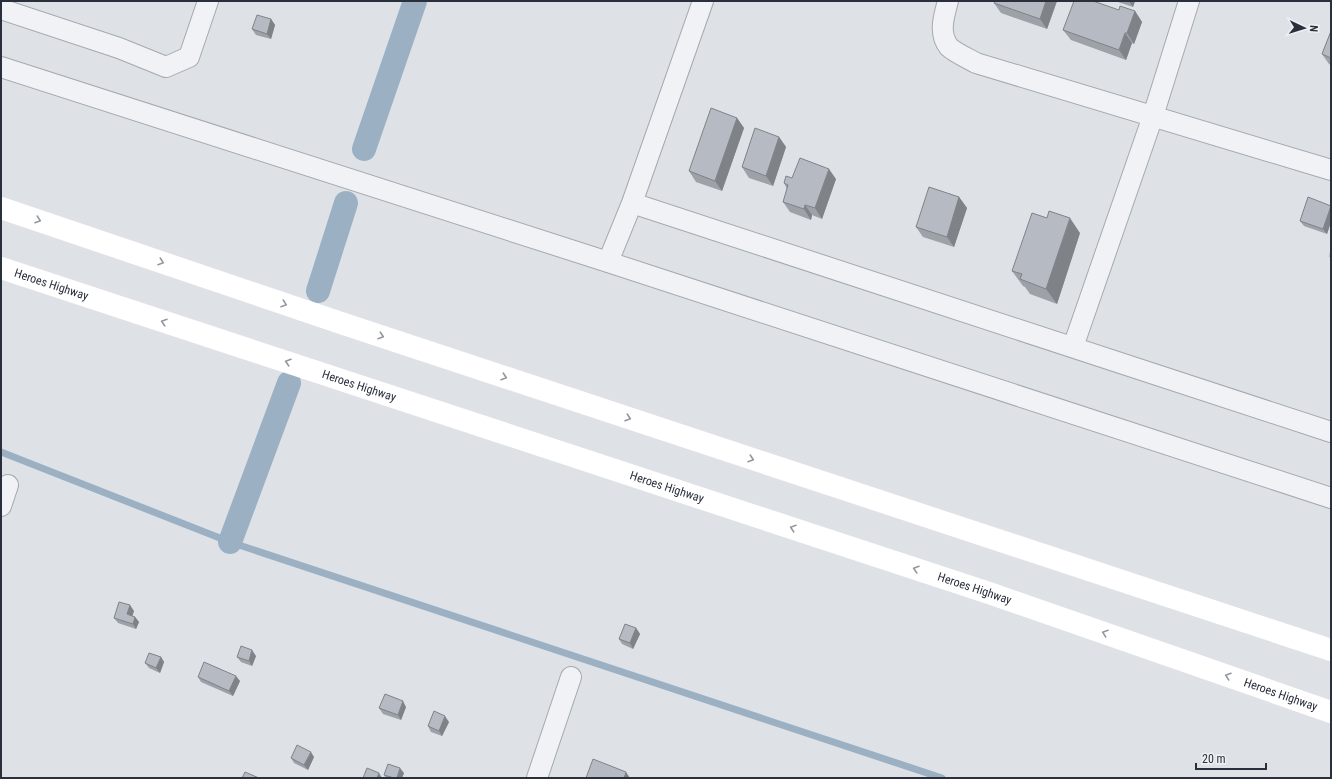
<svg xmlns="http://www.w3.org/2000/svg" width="1332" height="779" font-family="'Roboto Condensed',sans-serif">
<rect width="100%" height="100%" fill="#dee2e6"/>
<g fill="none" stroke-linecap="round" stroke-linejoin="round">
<path stroke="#9cb0c3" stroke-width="7" d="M 1,452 L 230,542 L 942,778"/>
<path stroke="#9cb0c3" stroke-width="24" d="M 364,149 L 415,1
M 318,291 L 346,203
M 230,542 L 289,383"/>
<g stroke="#a4a9b0" stroke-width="22">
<path id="minor" d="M 703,1 L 632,203 L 1331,432
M 948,1 C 944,16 938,33 949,47 C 954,52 969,59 976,63 L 1331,170
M 1,9 L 119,48 L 166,67 L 189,57 L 208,1
M 1,67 L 608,262 L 1331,498
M 608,262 L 632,203
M 1073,347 L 1153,116 L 1189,1
M 1,506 L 8,485
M 537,778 L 571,677"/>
</g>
<use href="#minor" stroke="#f1f2f5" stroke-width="20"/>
<g stroke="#fff" stroke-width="22">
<path d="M 1,208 L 344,324 L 1331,650"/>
<path id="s1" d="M 1,268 L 989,593 L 1331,712"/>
</g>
</g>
<path fill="#9da1a8" d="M 995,1 L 1057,1 L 1047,29 L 1001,13 L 994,3 Z
M 1115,1 L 1135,1 L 1133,7 Z
M 1119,10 L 1135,11 L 1142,22 L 1134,44 L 1132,43 L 1126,60 L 1071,40 L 1063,30 Z
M 271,19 L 275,25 L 271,39 L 256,35 L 252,29 Z
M 1331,31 L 1331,65 L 1329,64 L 1322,54 Z
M 737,118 L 744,128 L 722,191 L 696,182 L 689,171 Z
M 779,137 L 786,147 L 773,186 L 749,178 L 742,167 Z
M 792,178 L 836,179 L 822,219 L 812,215 L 811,220 L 790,212 L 783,202 L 787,189 L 784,183 Z
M 959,197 L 967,208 L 954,247 L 923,237 L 916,227 Z
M 1331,206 L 1331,222 L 1327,234 L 1304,226 L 1300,221 Z
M 1080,233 L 1057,304 L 1030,294 L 1025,287 L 1023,286 L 1012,271 Z
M 134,611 L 132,616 L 135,617 L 139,622 L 136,629 L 118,623 L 114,618 Z
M 636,628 L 640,634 L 633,649 L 622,644 L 619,639 Z
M 256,656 L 252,666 L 241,662 L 237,657 Z
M 161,657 L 164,662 L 160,673 L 149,668 L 145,663 Z
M 198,677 L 240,681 L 233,696 L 201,682 Z
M 406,707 L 401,720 L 383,714 L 379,708 Z
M 449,722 L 442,736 L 431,732 L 428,726 Z
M 314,757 L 308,770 L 294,763 L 291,758 Z
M 404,773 L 402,778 L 386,778 L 384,775 Z"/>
<path fill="#7f8388" d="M 1046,1 L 1057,1 L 1047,29 L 1040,19 Z
M 1129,1 L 1135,1 L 1133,7 Z
M 1135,11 L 1142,22 L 1134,44 L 1127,33 Z
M 271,19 L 275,25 L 271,39 L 267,34 Z
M 1125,33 L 1132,43 L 1126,60 L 1119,50 Z
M 737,118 L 744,128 L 722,191 L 715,181 Z
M 779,137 L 786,147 L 773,186 L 766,176 Z
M 829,169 L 836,179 L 822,219 L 815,208 Z
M 959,197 L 967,208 L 954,247 L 947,237 Z
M 805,205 L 812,215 L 811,220 L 804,209 Z
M 1331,206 L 1331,222 L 1327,234 L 1323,229 Z
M 1070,218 L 1080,233 L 1057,304 L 1046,289 Z
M 130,605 L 134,611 L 131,620 L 127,614 Z
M 135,617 L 139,622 L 136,629 L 133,624 Z
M 636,628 L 640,634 L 633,649 L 630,643 Z
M 252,650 L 256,656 L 252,666 L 249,661 Z
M 161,657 L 164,662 L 160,673 L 156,668 Z
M 236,676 L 240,681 L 233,696 L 229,691 Z
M 403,701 L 406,707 L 401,720 L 398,715 Z
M 445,716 L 449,722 L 442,736 L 439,731 Z
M 311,752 L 314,757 L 308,770 L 304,765 Z
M 400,768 L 404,773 L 402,778 L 397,778 Z
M 626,772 L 630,778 L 624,778 Z
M 379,773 L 382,778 L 377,778 Z"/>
<path fill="#b6bbc3" stroke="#7f8388" d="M 995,1 L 1046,1 L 1040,19 L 994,3 Z
M 1074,1 L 1093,1 L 1119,10 L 1120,6 L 1135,11 L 1127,33 L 1125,33 L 1119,50 L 1063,30 Z
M 257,15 L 271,19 L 267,34 L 252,29 Z
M 1331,31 L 1331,58 L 1322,54 Z
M 711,108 L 737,118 L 715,181 L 689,171 Z
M 755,128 L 779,137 L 766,176 L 742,167 Z
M 800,158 L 829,169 L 815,208 L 805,205 L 804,209 L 783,202 L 788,185 L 784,183 L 786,176 L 792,178 Z
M 929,187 L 959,197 L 947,237 L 916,227 Z
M 1308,197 L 1331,206 L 1323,229 L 1300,221 Z
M 1049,211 L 1070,218 L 1046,289 L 1020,279 L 1022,274 L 1012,271 L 1032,213 L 1047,218 Z
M 1331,247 L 1331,257 L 1330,257 Z
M 119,602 L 130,605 L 127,614 L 135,617 L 133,624 L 114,618 Z
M 625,624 L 636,628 L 630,643 L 619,639 Z
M 241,646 L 252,650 L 249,661 L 237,657 Z
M 149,653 L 161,657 L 156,668 L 145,663 Z
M 204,662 L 236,676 L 229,691 L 198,677 Z
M 385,694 L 403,701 L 398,715 L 379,708 Z
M 434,711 L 445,716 L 439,731 L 428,726 Z
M 297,745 L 311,752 L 304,765 L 291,758 Z
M 593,759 L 626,772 L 624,778 L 586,778 Z
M 388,764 L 400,768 L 397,778 L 394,778 L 384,775 Z
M 367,768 L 379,773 L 377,778 L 363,778 Z
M 245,772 L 259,778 L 242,778 Z"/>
<defs><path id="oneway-chevron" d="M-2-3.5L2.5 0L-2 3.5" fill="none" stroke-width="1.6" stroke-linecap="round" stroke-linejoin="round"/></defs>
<g stroke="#94989e">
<use href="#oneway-chevron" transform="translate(38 220) rotate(19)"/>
<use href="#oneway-chevron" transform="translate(161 262) rotate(19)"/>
<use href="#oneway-chevron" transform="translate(284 304) rotate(19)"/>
<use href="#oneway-chevron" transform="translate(164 322) rotate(-162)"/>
<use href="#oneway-chevron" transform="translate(381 336) rotate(18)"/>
<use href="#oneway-chevron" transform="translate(288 362) rotate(-162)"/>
<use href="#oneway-chevron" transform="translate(504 377) rotate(18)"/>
<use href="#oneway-chevron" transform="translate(628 418) rotate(18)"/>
<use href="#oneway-chevron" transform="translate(751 459) rotate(18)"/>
<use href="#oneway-chevron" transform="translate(793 528) rotate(-162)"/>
<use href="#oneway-chevron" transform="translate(916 569) rotate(-162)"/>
<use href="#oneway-chevron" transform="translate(1105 633) rotate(-161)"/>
<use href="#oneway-chevron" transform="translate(1228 676) rotate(-161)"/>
</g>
<g text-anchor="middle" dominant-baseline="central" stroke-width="3" stroke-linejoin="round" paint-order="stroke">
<g font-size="12" fill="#29303c" stroke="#eef0f4">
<text stroke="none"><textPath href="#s1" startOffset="53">Heroes Highway</textPath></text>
<text stroke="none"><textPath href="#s1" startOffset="377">Heroes Highway</textPath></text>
<text stroke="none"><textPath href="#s1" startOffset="701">Heroes Highway</textPath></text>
<text stroke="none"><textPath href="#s1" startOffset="1025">Heroes Highway</textPath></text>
<text stroke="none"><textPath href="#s1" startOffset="1349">Heroes Highway</textPath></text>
</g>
</g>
<rect width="1332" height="779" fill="none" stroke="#29303c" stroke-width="4"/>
<g transform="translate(1304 28) rotate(94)" stroke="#eef0f4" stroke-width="3" paint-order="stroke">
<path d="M0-3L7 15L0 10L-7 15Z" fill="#29303c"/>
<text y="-6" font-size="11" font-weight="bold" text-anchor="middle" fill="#29303c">N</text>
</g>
<path d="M1196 763v6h70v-6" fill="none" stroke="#29303c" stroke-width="2"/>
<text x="1202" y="763" font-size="12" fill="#29303c" stroke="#eef0f4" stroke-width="3" paint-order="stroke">20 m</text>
</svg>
